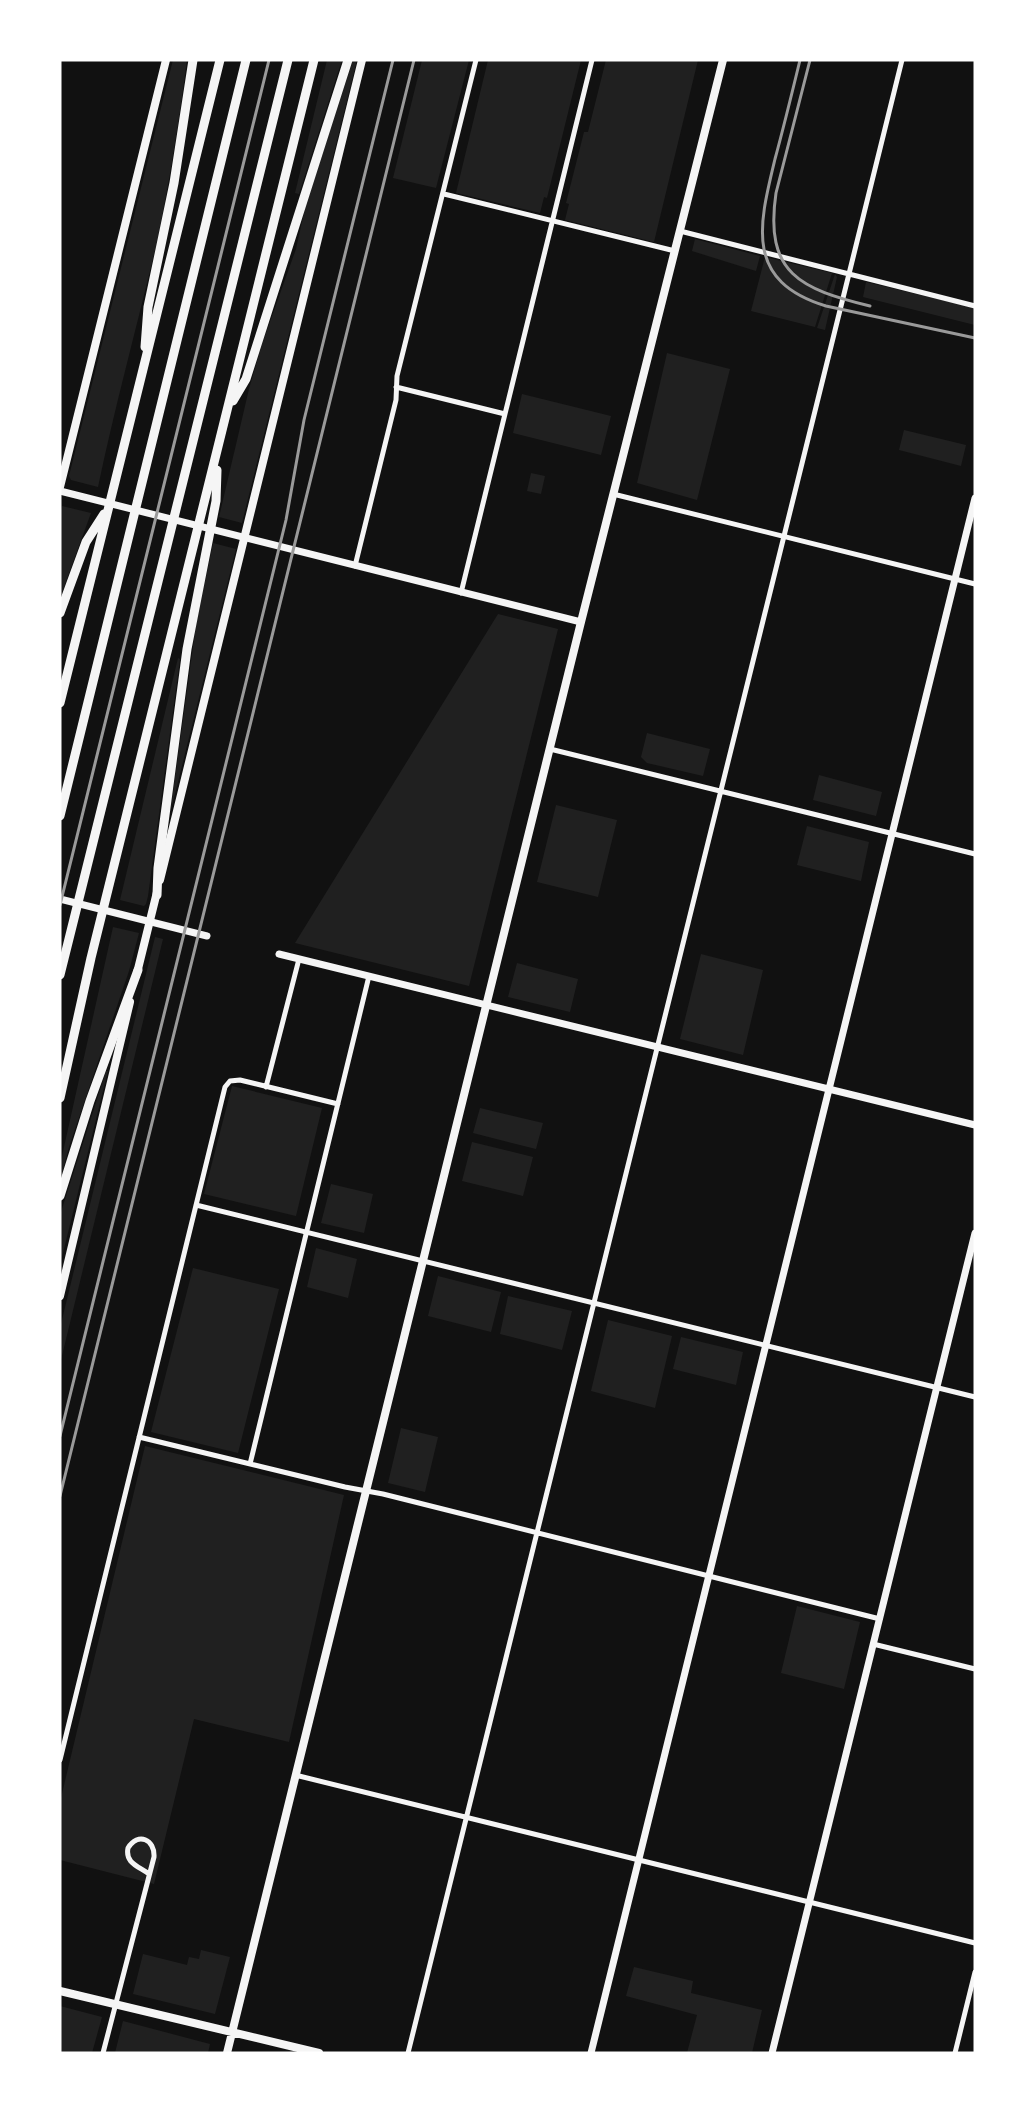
<svg xmlns="http://www.w3.org/2000/svg" width="1035" height="2113" font-family="Rubik,sans-serif">
<rect width="100%" height="100%" fill="#111"/>
<path fill="#202020" d="M 173,60 L 187,60 C 179,122 169,185 156,246 C 137,326 115,406 98,487 L 71,480 L 69,476 Z
M 327,60 L 342,60 L 299,194 L 295,193 Z
M 353,60 L 357,60 L 242,523 L 219,517 L 249,389 L 262,344 L 296,249 L 305,208 Z
M 422,60 L 469,60 L 436,188 L 393,178 Z
M 488,60 L 581,60 L 547,198 L 544,197 L 540,213 L 456,193 Z
M 606,60 L 698,60 L 654,242 L 565,220 L 569,204 L 566,203 L 584,132 L 588,132 Z
M 695,239 L 760,256 L 756,271 L 692,251 Z
M 765,257 L 832,273 L 815,327 L 751,311 Z
M 835,274 L 837,277 L 825,330 L 817,328 Z
M 866,282 L 975,308 L 975,325 L 863,297 Z
M 667,353 L 730,369 L 697,500 L 637,483 Z
M 522,394 L 611,416 L 601,455 L 513,433 Z
M 904,430 L 966,445 L 961,466 L 899,450 Z
M 531,473 L 545,476 L 541,494 L 527,491 Z
M 62,506 L 91,513 L 60,598 L 60,513 Z
M 213,543 L 236,549 L 170,814 L 196,625 Z
M 498,614 L 558,629 L 469,986 L 295,943 Z
M 178,658 L 180,659 L 148,896 L 146,904 L 144,906 L 120,900 Z
M 647,733 L 710,749 L 703,776 L 647,763 L 641,757 Z
M 819,775 L 882,792 L 876,816 L 813,800 Z
M 556,805 L 617,820 L 598,897 L 537,882 Z
M 807,826 L 869,842 L 861,881 L 797,865 Z
M 113,927 L 139,933 L 129,971 L 69,1147 L 60,1181 L 60,1165 Z
M 155,937 L 163,939 L 60,1364 L 60,1328 Z
M 701,954 L 763,970 L 743,1055 L 680,1039 Z
M 517,963 L 578,979 L 570,1012 L 508,997 Z
M 106,1071 L 108,1071 L 60,1265 L 60,1215 Z
M 232,1086 L 322,1108 L 296,1216 L 204,1194 Z
M 480,1108 L 543,1123 L 536,1149 L 473,1133 Z
M 472,1142 L 533,1157 L 523,1196 L 462,1181 Z
M 331,1184 L 373,1194 L 364,1233 L 321,1223 Z
M 316,1248 L 357,1259 L 348,1298 L 307,1287 Z
M 193,1268 L 279,1289 L 238,1453 L 151,1432 Z
M 438,1276 L 501,1292 L 491,1332 L 428,1316 Z
M 508,1296 L 572,1311 L 562,1350 L 500,1334 Z
M 608,1320 L 672,1336 L 655,1408 L 591,1391 Z
M 681,1337 L 743,1352 L 736,1385 L 673,1369 Z
M 401,1428 L 438,1437 L 425,1492 L 388,1483 Z
M 145,1446 L 344,1495 L 289,1742 L 194,1719 L 154,1884 L 60,1860 L 60,1802 Z
M 797,1606 L 860,1622 L 844,1689 L 781,1673 Z
M 201,1950 L 230,1957 L 215,2014 L 133,1994 L 143,1954 L 187,1965 L 189,1957 L 199,1959 Z
M 634,1967 L 693,1981 L 691,1993 L 762,2010 L 752,2053 L 687,2053 L 697,2015 L 626,1996 Z
M 60,2006 L 102,2017 L 92,2053 L 60,2053 Z
M 123,2021 L 210,2044 L 208,2053 L 115,2053 Z"/>
<g fill="none" stroke-linecap="round" stroke-linejoin="round">
<path stroke="#f5f5f5" stroke-width="5" d="M 444,194 L 675,251
M 680,231 L 975,306
M 396,387 L 505,414
M 613,494 L 975,584
M 355,566 L 396,400 L 397,376 L 476,60
M 461,593 L 592,60
M 550,749 L 975,854
M 266,1087 L 299,959
M 196,1205 L 975,1397
M 139,1437 L 345,1487 L 383,1494 L 880,1619
M 250,1464 L 369,976
M 873,1644 L 975,1669
M 60,1760 L 225,1087 L 230,1081 L 240,1080 L 338,1104
M 295,1775 L 975,1943
M 103,2053 L 154,1857 C 155,1839 138,1832 128,1848 C 125,1863 138,1866 149,1874
M 408,2053 L 902,60
M 955,2053 L 975,1972"/>
<path stroke="#f5f5f5" stroke-width="7" d="M 60,491 L 581,622
M 60,899 L 207,936
M 279,954 L 975,1125
M 591,2053 L 975,498
M 772,2053 L 975,1233"/>
<path stroke="#f5f5f5" stroke-width="8" d="M 60,487 L 166,60
M 160,880 L 362,60
M 137,973 L 157,892
M 60,1296 L 130,1002
M 60,1991 L 319,2053
M 227,2053 L 581,622 L 723,60"/>
<path stroke="#f5f5f5" stroke-width="9" d="M 145,347 L 148,307 L 174,183 L 193,60
M 233,401 L 246,379 L 348,60
M 60,613 L 86,542 L 104,514
M 60,703 L 220,60
M 60,816 L 246,60
M 157,895 L 158,868 L 187,649 L 216,501 L 217,470
M 60,975 L 288,60
M 60,1098 L 91,958 L 314,60
M 60,1196 L 90,1101 L 138,970"/>
<path stroke="#9a9a9a" stroke-width="3" d="M 800,60 C 792,93 784,126 775,159 C 759,225 744,281 826,306 L 975,338
M 810,60 L 776,193 C 764,274 801,289 870,306
M 60,905 L 269,60
M 60,1436 L 286,520 L 304,420 L 393,60
M 60,1496 L 414,60"/>
</g>
<rect width="1035" height="2113" fill="none" stroke="#ffffff" stroke-width="123"/>
</svg>
